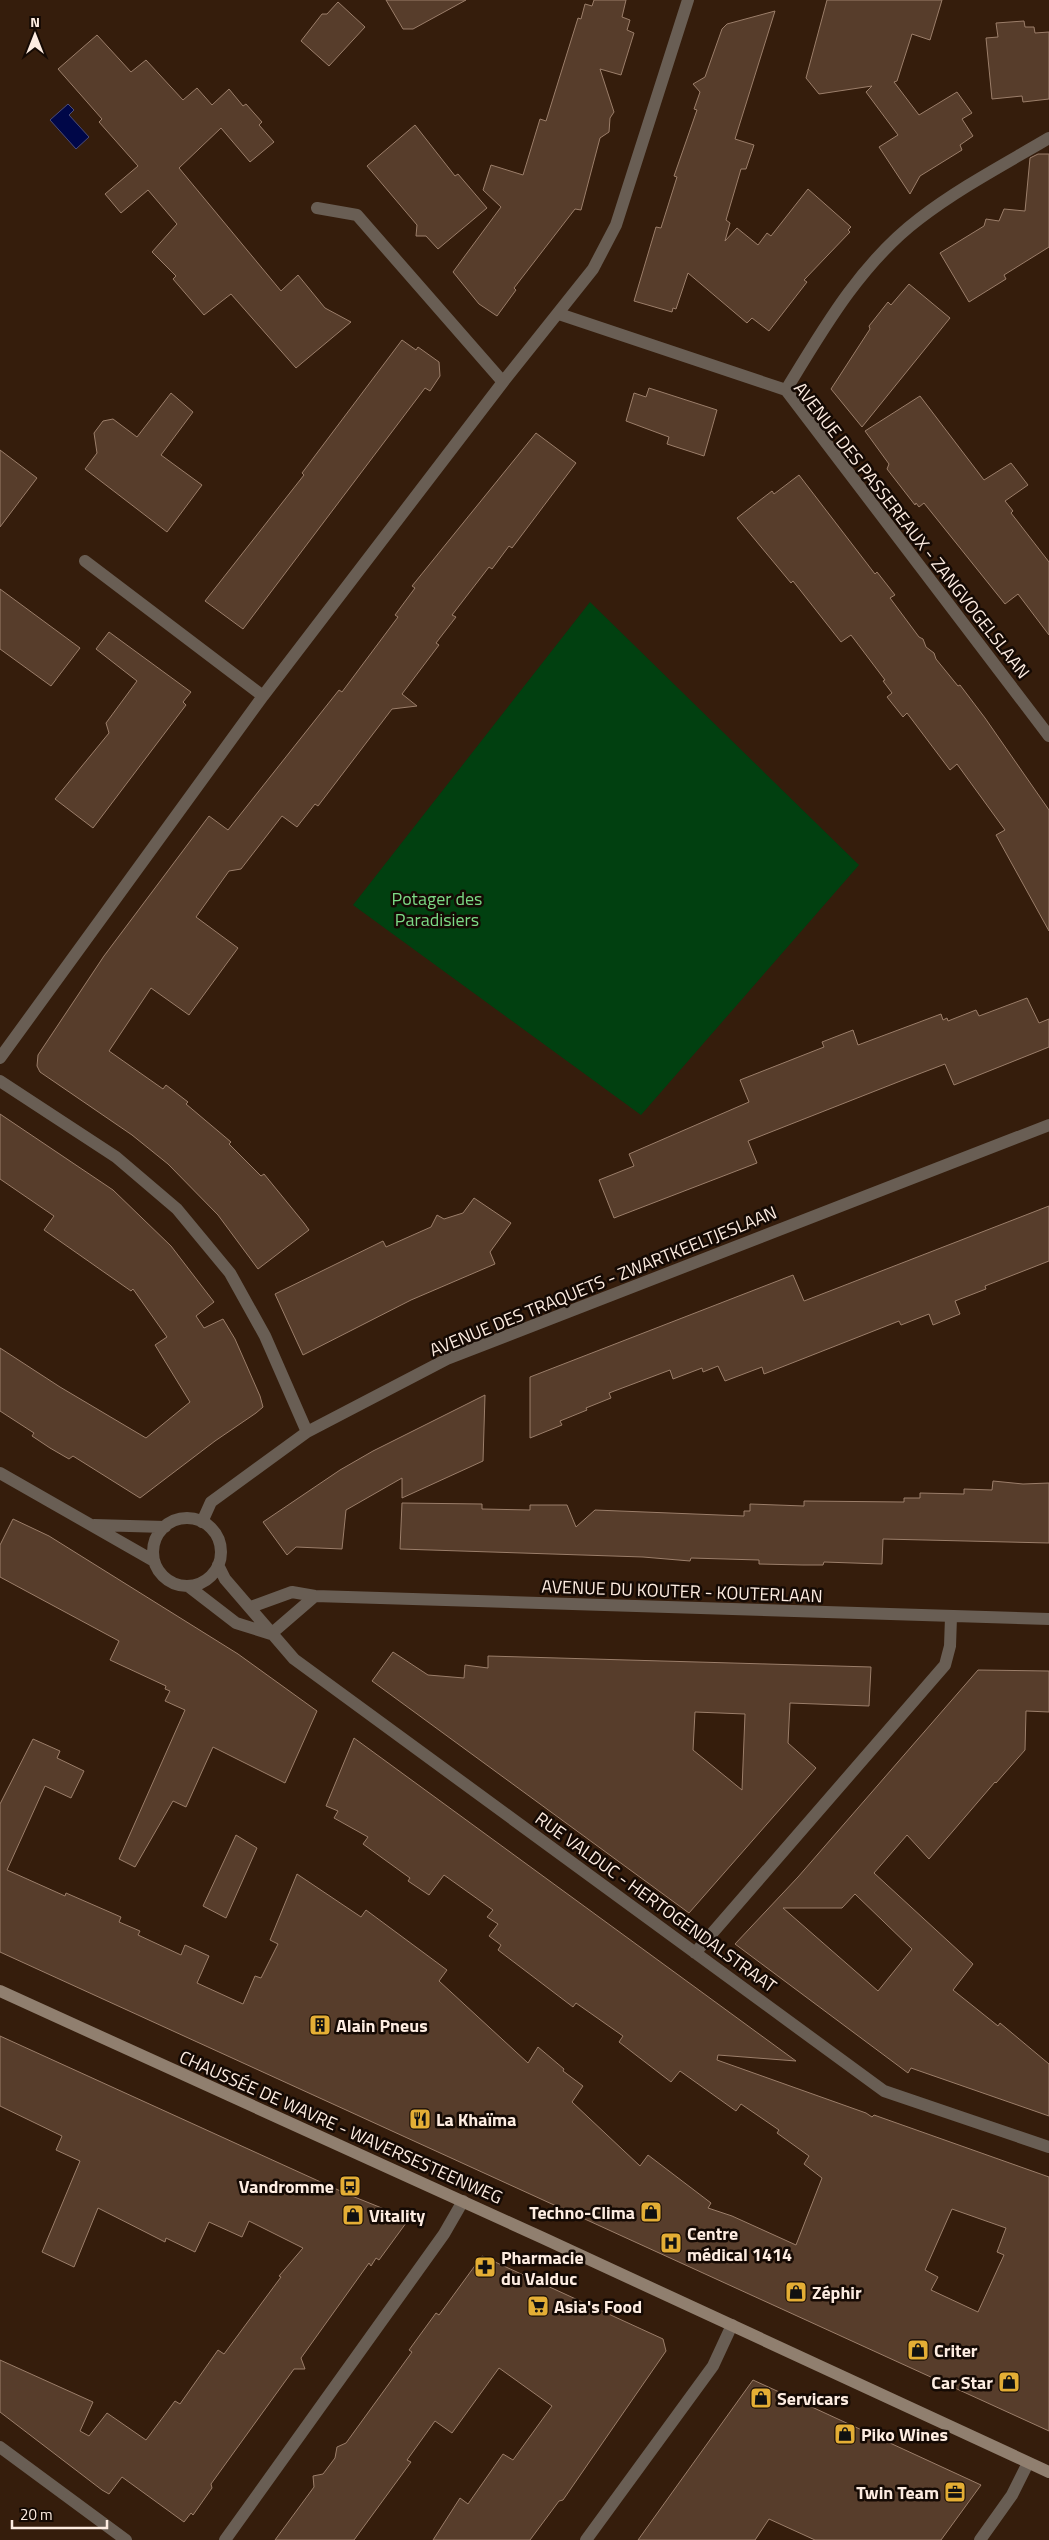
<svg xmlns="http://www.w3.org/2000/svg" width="1049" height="2540" font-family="'Titillium Web',sans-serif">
<rect width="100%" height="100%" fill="#351d0c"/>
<path fill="#014010" d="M 590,602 L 859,865 L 641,1115 L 353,905 Z"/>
<path fill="#000748" stroke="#4c4c76" d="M 68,104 L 74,110 L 69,115 L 89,137 L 76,149 L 50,120 Z"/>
<path fill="#573d2b" stroke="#9b7e6a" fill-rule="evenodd" d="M 386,0 L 466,0 L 413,29 L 403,29 Z
M 594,0 L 626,0 L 622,17 L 630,20 L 627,30 L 634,33 L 621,75 L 600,69 L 614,112 L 610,118 L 609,132 L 600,138 L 581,210 L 575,209 L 514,288 L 516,290 L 497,316 L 479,304 L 453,272 L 501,207 L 483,190 L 491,165 L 523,175 L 540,119 L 546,121 L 578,18 L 581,19 L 585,4 L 592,6 Z
M 827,0 L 942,0 L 930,40 L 912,34 L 897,81 L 894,82 L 919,115 L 957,92 L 972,113 L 962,119 L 973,136 L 960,145 L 962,150 L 920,176 L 910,194 L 879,147 L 898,135 L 866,92 L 872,86 L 819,94 L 806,78 Z
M 338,2 L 365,27 L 329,66 L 301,41 L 322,14 L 327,14 Z
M 775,11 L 735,139 L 754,145 L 746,169 L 741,169 L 726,220 L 730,223 L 725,241 L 737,228 L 758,245 L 767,233 L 771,236 L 808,189 L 851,227 L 848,230 L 850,232 L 804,280 L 807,282 L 769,331 L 752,318 L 747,323 L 688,273 L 676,309 L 673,308 L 672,312 L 634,301 L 656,227 L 661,228 L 677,177 L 674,176 L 697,110 L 694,109 L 700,92 L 693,84 L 705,77 L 722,29 L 727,24 Z
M 1024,21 L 1025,27 L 1034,27 L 1035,33 L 1049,32 L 1049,99 L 1023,102 L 1022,96 L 992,99 L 986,38 L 998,37 L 996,23 Z
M 97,35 L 131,72 L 146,60 L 183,100 L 197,88 L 212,105 L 229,89 L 243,106 L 246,104 L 262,122 L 259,125 L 274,142 L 250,162 L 221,128 L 179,168 L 281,291 L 298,275 L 325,308 L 351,322 L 296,368 L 231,294 L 204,315 L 173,279 L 176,276 L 152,252 L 177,224 L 148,190 L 121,213 L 105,194 L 138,166 L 99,122 L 102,119 L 58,69 Z
M 415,125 L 455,176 L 458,174 L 487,208 L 438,249 L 426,236 L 416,236 L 417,225 L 367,166 Z
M 1038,154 L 1049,154 L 1049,247 L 1004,275 L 1006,279 L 969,302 L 940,253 L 984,226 L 986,219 L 999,221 L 1004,209 L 1025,211 L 1030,158 Z
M 909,284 L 950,318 L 862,427 L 831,389 L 870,329 L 869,326 L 888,302 L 891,305 Z
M 402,340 L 416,350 L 418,347 L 439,362 L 440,376 L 430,391 L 425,388 L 243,629 L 205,601 L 304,475 L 302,473 Z
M 649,388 L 717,410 L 704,456 L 667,444 L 669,437 L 626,421 L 634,393 L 646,397 Z
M 171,393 L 193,412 L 161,455 L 202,485 L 167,532 L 85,469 L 97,453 L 94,433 L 103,421 L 113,419 L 137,437 Z
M 920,396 L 984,480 L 1011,463 L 1028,485 L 1005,501 L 1013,511 L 1011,513 L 1049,562 L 1049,635 L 1018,594 L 1005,604 L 924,503 L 919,507 L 916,503 L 915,505 L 887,469 L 889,464 L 865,431 Z
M 536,433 L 576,463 L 512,548 L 509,546 L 492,569 L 489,567 L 452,615 L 456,617 L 436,643 L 439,645 L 402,694 L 417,706 L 392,709 L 318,806 L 315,804 L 297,827 L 282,816 L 241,869 L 229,871 L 196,917 L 238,948 L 189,1015 L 151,988 L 109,1051 L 163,1089 L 166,1085 L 188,1102 L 186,1104 L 231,1142 L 229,1144 L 261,1176 L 264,1174 L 304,1223 L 309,1230 L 258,1269 L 218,1215 L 168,1164 L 132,1135 L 40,1072 L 37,1066 L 38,1055 L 104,956 L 209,816 L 228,830 L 339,690 L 342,692 L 398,617 L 395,615 L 415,588 L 412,586 Z
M 0,450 L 37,478 L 0,527 Z
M 799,475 L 875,574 L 877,572 L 895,595 L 890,598 L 919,637 L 923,639 L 926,647 L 934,653 L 936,659 L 958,686 L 960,685 L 985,718 L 1049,810 L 1049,931 L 996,835 L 1005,830 L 957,764 L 950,770 L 907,713 L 903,717 L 887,697 L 892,693 L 883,681 L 885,680 L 851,635 L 841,642 L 793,581 L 791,583 L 737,518 L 772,491 L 774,494 Z
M 0,589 L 80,648 L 51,686 L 0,649 Z
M 109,632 L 191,692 L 183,702 L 186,705 L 93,828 L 55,799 L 109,733 L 106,723 L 137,681 L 96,649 Z
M 1027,998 L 1039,1023 L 1049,1019 L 1049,1047 L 954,1085 L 945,1064 L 903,1080 L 748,1141 L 757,1163 L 614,1218 L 599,1180 L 634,1166 L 629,1154 L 749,1102 L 740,1080 L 824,1047 L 822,1042 L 853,1030 L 858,1045 L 941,1014 L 943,1020 L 947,1018 L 948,1021 L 976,1010 L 979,1016 Z
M 0,1114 L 113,1190 L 171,1246 L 214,1302 L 196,1316 L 204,1328 L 223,1319 L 235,1339 L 260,1396 L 263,1407 L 256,1413 L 215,1441 L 140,1498 L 73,1456 L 69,1459 L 50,1448 L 32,1436 L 34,1433 L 0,1411 L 0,1348 L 60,1387 L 146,1438 L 190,1402 L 155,1345 L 167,1337 L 133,1289 L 131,1291 L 44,1230 L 54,1216 L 0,1179 Z
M 474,1198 L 511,1223 L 490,1252 L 495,1264 L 411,1300 L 303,1355 L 275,1294 L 383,1241 L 386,1247 L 431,1227 L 437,1215 L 444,1219 L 463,1213 Z
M 1049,1206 L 1049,1261 L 985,1286 L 986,1289 L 955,1301 L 960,1314 L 933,1325 L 929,1314 L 901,1325 L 899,1321 L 764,1374 L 762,1367 L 725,1381 L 718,1366 L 703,1372 L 702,1368 L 673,1379 L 670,1370 L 609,1393 L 611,1398 L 586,1408 L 587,1410 L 560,1421 L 562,1425 L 530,1438 L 530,1377 L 793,1275 L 804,1301 Z
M 485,1395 L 483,1461 L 402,1498 L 402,1478 L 346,1510 L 342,1549 L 296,1547 L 287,1555 L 263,1522 L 340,1470 L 373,1451 Z
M 993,1481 L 1023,1484 L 1049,1483 L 1049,1543 L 883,1539 L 882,1564 L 824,1562 L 823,1565 L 803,1565 L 759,1564 L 759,1560 L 691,1558 L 690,1561 L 643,1557 L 400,1549 L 402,1503 L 482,1504 L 482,1509 L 530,1510 L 530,1505 L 567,1505 L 576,1527 L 595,1510 L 744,1516 L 744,1511 L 750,1511 L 750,1504 L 804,1506 L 804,1501 L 904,1502 L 904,1498 L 920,1498 L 920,1493 L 964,1494 L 964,1489 L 992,1490 Z
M 13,1519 L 49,1536 L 238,1654 L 317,1711 L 285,1783 L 213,1747 L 186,1807 L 173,1801 L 135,1867 L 119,1859 L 185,1710 L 165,1701 L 170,1691 L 165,1689 L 166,1686 L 110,1660 L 119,1641 L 0,1577 L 0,1545 Z
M 393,1652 L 428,1675 L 464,1678 L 465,1665 L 488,1668 L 488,1656 L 871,1667 L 869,1706 L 790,1703 L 788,1743 L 816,1768 L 689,1913 L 372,1681 ZM 695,1712 L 745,1714 L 742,1790 L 693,1750 Z
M 978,1670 L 1049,1671 L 1049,1712 L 1026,1711 L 1025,1750 L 996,1783 L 995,1782 L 929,1859 L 907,1835 L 874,1873 L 973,1964 L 953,1990 L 998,2026 L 1000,2023 L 1049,2064 L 1049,2116 L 911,2068 L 908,2073 L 735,1944 L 798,1877 ZM 855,1894 L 912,1949 L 878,1991 L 783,1908 L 842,1908 Z
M 354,1738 L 796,2061 L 718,2055 L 717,2060 L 866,2113 L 872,2117 L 874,2115 L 1049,2177 L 1049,2431 L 0,1952 L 0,1804 L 33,1739 L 60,1751 L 57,1758 L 84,1771 L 71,1798 L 45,1786 L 7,1870 L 65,1896 L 66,1893 L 121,1917 L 119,1922 L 140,1931 L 138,1935 L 181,1955 L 185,1945 L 209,1956 L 197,1983 L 243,2004 L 255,1976 L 261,1978 L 278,1944 L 270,1940 L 297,1874 L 361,1917 L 366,1910 L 447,1970 L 439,1981 L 528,2063 L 538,2047 L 564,2069 L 563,2071 L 583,2086 L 572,2102 L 640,2166 L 648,2155 L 711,2203 L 708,2208 L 732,2216 L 796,2245 L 822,2178 L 804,2164 L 809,2156 L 777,2133 L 779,2130 L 741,2104 L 736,2111 L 680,2071 L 671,2082 L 619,2042 L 623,2036 L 576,2003 L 573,2007 L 498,1950 L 501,1945 L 489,1936 L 498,1924 L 487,1917 L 493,1910 L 444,1875 L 429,1895 L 408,1881 L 410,1878 L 363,1844 L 368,1837 L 334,1818 L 338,1811 L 326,1806 ZM 952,2209 L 1006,2228 L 997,2252 L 1004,2255 L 978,2312 L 931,2290 L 938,2277 L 925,2270 Z
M 236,1835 L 257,1848 L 226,1918 L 203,1906 Z
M 0,2036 L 347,2194 L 409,2219 L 379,2260 L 376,2258 L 371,2266 L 369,2263 L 301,2358 L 305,2369 L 294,2369 L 211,2484 L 212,2488 L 193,2515 L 191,2513 L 184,2522 L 122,2477 L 109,2494 L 102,2490 L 0,2412 L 0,2360 L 93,2402 L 80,2431 L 89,2436 L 107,2413 L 146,2440 L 175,2401 L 180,2404 L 218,2350 L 224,2354 L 281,2277 L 279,2276 L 303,2248 L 249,2221 L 242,2237 L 209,2222 L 195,2252 L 166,2238 L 165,2242 L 98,2208 L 74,2267 L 42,2252 L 80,2161 L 56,2150 L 62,2136 L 0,2106 Z
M 482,2256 L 663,2339 L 666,2351 L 563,2500 L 559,2501 L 530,2540 L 433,2540 L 460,2498 L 468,2504 L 503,2454 L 513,2460 L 552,2406 L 499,2368 L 452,2433 L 435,2421 L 407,2460 L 411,2462 L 354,2540 L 275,2540 L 314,2487 L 313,2476 L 323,2474 L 335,2458 L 337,2447 L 346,2443 L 412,2352 L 409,2350 L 436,2313 L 439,2315 Z
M 753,2380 L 801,2402 L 981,2485 L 941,2540 L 815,2540 L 769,2519 L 755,2540 L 638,2540 Z"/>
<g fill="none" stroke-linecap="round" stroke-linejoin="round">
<path stroke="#695e54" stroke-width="12" d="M 317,208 L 357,215 L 503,382
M 559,314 L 786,390 L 1049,736
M 786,390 C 823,329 861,263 919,219 C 959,188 1005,164 1049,138
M 85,561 L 263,696
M 0,1058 L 263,696 L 503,382 L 593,269 L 616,225 L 688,0
M 0,1081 L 116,1157 L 177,1209 L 230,1273 L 265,1336 L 307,1432
M 0,1473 L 154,1561
M153 1552a34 34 0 1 1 68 0a34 34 0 1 1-68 0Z
M 202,1522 L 211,1502 L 307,1432 L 447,1359 L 1049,1125
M 94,1525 L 165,1527
M 218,1565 L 225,1579 L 294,1659 L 884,2091 L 1049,2147
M 188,1586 L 236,1623 L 271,1634
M 251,1607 L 292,1592 L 315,1596 L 1049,1619
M 271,1634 L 315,1596
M 695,1953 L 945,1665 L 950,1646 L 951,1617
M 0,2447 L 126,2540
M 225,2540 L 444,2234 L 463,2201
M 586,2540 L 713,2366 L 732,2325
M 980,2540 L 1012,2495 L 1028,2463"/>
<path stroke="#907f6f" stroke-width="12" d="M 0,1991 L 543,2238 L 1049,2472"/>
</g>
<defs>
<g id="building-square" transform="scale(1.125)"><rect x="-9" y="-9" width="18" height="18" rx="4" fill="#e4ae35" stroke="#150a04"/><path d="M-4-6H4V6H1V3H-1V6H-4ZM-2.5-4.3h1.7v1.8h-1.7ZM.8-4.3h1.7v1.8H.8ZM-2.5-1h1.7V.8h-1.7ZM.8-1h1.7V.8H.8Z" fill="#111"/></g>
<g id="restaurant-square" transform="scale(1.125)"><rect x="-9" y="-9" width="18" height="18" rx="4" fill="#e4ae35" stroke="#150a04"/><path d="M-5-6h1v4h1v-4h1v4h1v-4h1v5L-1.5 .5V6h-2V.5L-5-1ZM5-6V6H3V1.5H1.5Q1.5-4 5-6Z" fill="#111"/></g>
<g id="bus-square" transform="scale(1.125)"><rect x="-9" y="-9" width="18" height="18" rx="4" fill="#e4ae35" stroke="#150a04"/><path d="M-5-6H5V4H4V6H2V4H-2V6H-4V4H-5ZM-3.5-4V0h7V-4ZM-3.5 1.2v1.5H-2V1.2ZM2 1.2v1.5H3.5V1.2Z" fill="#111"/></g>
<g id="shop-square" transform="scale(1.125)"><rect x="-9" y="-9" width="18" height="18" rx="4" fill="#e4ae35" stroke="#150a04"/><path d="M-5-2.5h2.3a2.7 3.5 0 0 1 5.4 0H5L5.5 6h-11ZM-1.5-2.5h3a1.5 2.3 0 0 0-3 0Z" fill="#111"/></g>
<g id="hospital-square" transform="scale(1.125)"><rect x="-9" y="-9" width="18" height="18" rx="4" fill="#e4ae35" stroke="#150a04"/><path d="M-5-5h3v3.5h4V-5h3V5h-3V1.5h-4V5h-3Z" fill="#111"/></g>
<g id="pharmacy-square" transform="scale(1.125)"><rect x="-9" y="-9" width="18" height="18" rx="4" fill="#e4ae35" stroke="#150a04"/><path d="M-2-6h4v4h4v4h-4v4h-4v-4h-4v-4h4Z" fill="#111"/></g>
<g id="supermarket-square" transform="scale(1.125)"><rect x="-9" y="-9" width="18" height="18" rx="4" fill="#e4ae35" stroke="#150a04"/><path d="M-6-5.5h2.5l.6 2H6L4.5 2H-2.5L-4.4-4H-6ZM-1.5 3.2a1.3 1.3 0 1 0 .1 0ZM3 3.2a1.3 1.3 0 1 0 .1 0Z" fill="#111"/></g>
<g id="office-square" transform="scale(1.125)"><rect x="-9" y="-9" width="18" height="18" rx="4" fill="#e4ae35" stroke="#150a04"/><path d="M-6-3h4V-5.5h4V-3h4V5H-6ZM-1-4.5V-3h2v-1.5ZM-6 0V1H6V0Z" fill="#111"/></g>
</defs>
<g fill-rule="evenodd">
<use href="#building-square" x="320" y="2025"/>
<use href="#restaurant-square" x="420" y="2119"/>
<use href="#bus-square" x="350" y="2186"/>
<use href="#shop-square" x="651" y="2212"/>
<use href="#shop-square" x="353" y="2215"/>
<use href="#hospital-square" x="671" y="2243"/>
<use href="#pharmacy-square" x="485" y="2267"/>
<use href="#shop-square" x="796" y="2292"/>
<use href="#supermarket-square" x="538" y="2306"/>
<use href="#shop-square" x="918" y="2350"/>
<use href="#shop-square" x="1009" y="2382"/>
<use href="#shop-square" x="761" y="2398"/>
<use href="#shop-square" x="845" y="2434"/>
<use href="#office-square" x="955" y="2492"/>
</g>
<g text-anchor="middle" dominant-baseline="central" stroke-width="5" stroke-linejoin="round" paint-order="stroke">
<g font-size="18" fill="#fdece1" stroke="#150a04">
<text transform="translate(912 530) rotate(52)">AVENUE DES PASSEREAUX - ZANGVOGELSLAAN</text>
<text transform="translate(603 1281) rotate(-22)">AVENUE DES TRAQUETS - ZWARTKEELTJESLAAN</text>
<text transform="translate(682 1591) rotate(2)">AVENUE DU KOUTER - KOUTERLAAN</text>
<text transform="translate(656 1902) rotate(36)">RUE VALDUC - HERTOGENDALSTRAAT</text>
<text transform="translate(341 2127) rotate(24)">CHAUSSÉE DE WAVRE - WAVERSESTEENWEG</text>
</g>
<g font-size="18" fill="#7cdb86" stroke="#150a04">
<text x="437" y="898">Potager des<tspan x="437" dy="21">Paradisiers</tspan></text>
</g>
<g font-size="18" font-weight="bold" fill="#fdece1" stroke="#150a04" text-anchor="start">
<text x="336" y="2025">Alain Pneus</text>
<text x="436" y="2119">La Khaïma</text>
<text x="334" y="2186" text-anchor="end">Vandromme</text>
<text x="635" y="2212" text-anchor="end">Techno-Clima</text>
<text x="369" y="2215">Vitality</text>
<text x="687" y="2233">Centre<tspan x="687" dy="21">médical 1414</tspan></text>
<text x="501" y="2257">Pharmacie<tspan x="501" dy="21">du Valduc</tspan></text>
<text x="812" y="2292">Zéphir</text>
<text x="554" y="2306">Asia's Food</text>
<text x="934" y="2350">Criter</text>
<text x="993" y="2382" text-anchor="end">Car Star</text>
<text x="777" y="2398">Servicars</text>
<text x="861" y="2434">Piko Wines</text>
<text x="939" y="2492" text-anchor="end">Twin Team</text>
</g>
</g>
<g transform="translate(35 35)" stroke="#150a04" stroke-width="4" paint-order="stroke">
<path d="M0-4L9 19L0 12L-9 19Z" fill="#fdece1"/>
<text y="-8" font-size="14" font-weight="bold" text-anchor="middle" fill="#fdece1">N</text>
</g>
<path d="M12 2520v8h95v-8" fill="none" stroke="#fdece1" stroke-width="2.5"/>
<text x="20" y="2520" font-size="15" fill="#fdece1" stroke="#150a04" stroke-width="4" paint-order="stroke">20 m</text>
</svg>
